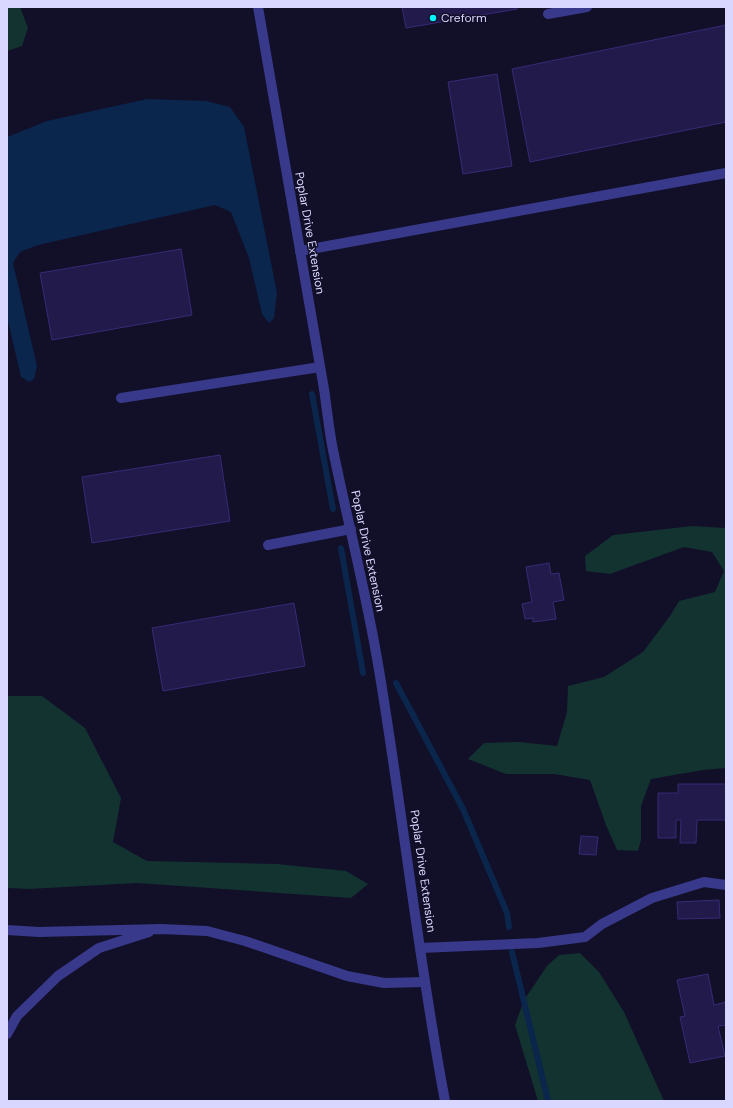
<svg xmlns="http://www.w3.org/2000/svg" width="733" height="1108" font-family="'DM Sans',sans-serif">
<rect width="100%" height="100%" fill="#120f29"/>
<path fill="#123330" d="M 7,7 L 20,7 L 28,28 L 22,46 L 7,51 Z
M 692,526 L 726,528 L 726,768 L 703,770 L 651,779 L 641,806 L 641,840 L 638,851 L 617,850 L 606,825 L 590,780 L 554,774 L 506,774 L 468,759 L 484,743 L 519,742 L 557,746 L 567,712 L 568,686 L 604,677 L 643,652 L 670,616 L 679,601 L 715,592 L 724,571 L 712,552 L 684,547 L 610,574 L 586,571 L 585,556 L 613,535 Z
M 7,696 L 42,696 L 85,728 L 121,798 L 113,842 L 147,861 L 277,864 L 346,871 L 368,884 L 351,898 L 137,883 L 29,889 L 7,888 Z
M 580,953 L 599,972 L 624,1012 L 664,1101 L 538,1101 L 515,1025 L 524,1000 L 547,966 L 559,955 Z"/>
<path fill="#0a264c" d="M 147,99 L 206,101 L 230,107 L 244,127 L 277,293 L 274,318 L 269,323 L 262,314 L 249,258 L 231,212 L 215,205 L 38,245 L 20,252 L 13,263 L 37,366 L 34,379 L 29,382 L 21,377 L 7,317 L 7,137 L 47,121 Z"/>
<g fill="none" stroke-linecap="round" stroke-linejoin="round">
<path stroke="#0a264c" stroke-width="6" d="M 312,394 L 333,509
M 341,548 L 363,673
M 396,683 L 463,809 L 507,913 L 509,927
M 512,952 L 548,1101"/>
</g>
<path fill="#211a4a" stroke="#362b77" d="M 402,7 L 517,7 L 517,9 L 406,28 Z
M 726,25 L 726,122 L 530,162 L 512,69 Z
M 497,74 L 512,166 L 463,174 L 448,82 Z
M 181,249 L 192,315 L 52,340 L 40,273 Z
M 220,455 L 230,521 L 92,543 L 82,477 Z
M 549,563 L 551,574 L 559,573 L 564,600 L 553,602 L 556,619 L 533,622 L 533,618 L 525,619 L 522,604 L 532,602 L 526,567 Z
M 294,603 L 305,666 L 163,691 L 152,628 Z
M 678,784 L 726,784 L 726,820 L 697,820 L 696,843 L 680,843 L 681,820 L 676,820 L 676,838 L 658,838 L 658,793 L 678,793 Z
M 581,836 L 598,837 L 596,855 L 579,854 Z
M 719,900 L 720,918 L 678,919 L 677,902 Z
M 708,974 L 714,1005 L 726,1002 L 726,1025 L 718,1026 L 725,1056 L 690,1063 L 680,1017 L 685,1016 L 677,980 Z"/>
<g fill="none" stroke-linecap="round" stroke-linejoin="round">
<path stroke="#38398a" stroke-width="10" d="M 548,14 L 587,7
M 300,251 L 726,173
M 121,398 L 320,367
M 268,545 L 351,529
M 7,930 L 39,932 L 161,929 L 207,931 L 245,941 L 347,976 L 384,983 L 425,982
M 420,948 L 538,943 L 585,937 L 602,924 L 652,898 L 704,882 L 726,885
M 7,1034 L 17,1016 L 58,976 L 99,948 L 149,932"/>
<path stroke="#38398a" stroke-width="10" d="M 258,7 L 324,389 C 327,409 329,430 333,450 C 348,523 367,596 379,670 C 403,814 418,958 445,1101"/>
</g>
<circle fill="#03f2ff" stroke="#120f29" stroke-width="1.5" cx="433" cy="18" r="4"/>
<g text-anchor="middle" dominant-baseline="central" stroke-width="3" stroke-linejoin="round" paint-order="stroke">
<g font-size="12" fill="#d9d7ff" stroke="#120f29" text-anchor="start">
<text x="441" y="18">Creform</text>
</g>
<g font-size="12" fill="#d9d7ff" stroke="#120f29">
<text transform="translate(310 233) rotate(80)">Poplar Drive Extension</text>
<text transform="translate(368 551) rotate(78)">Poplar Drive Extension</text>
<text transform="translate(423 871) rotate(82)">Poplar Drive Extension</text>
</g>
</g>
<rect width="733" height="1108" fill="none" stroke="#d9d7ff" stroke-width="16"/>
</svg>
